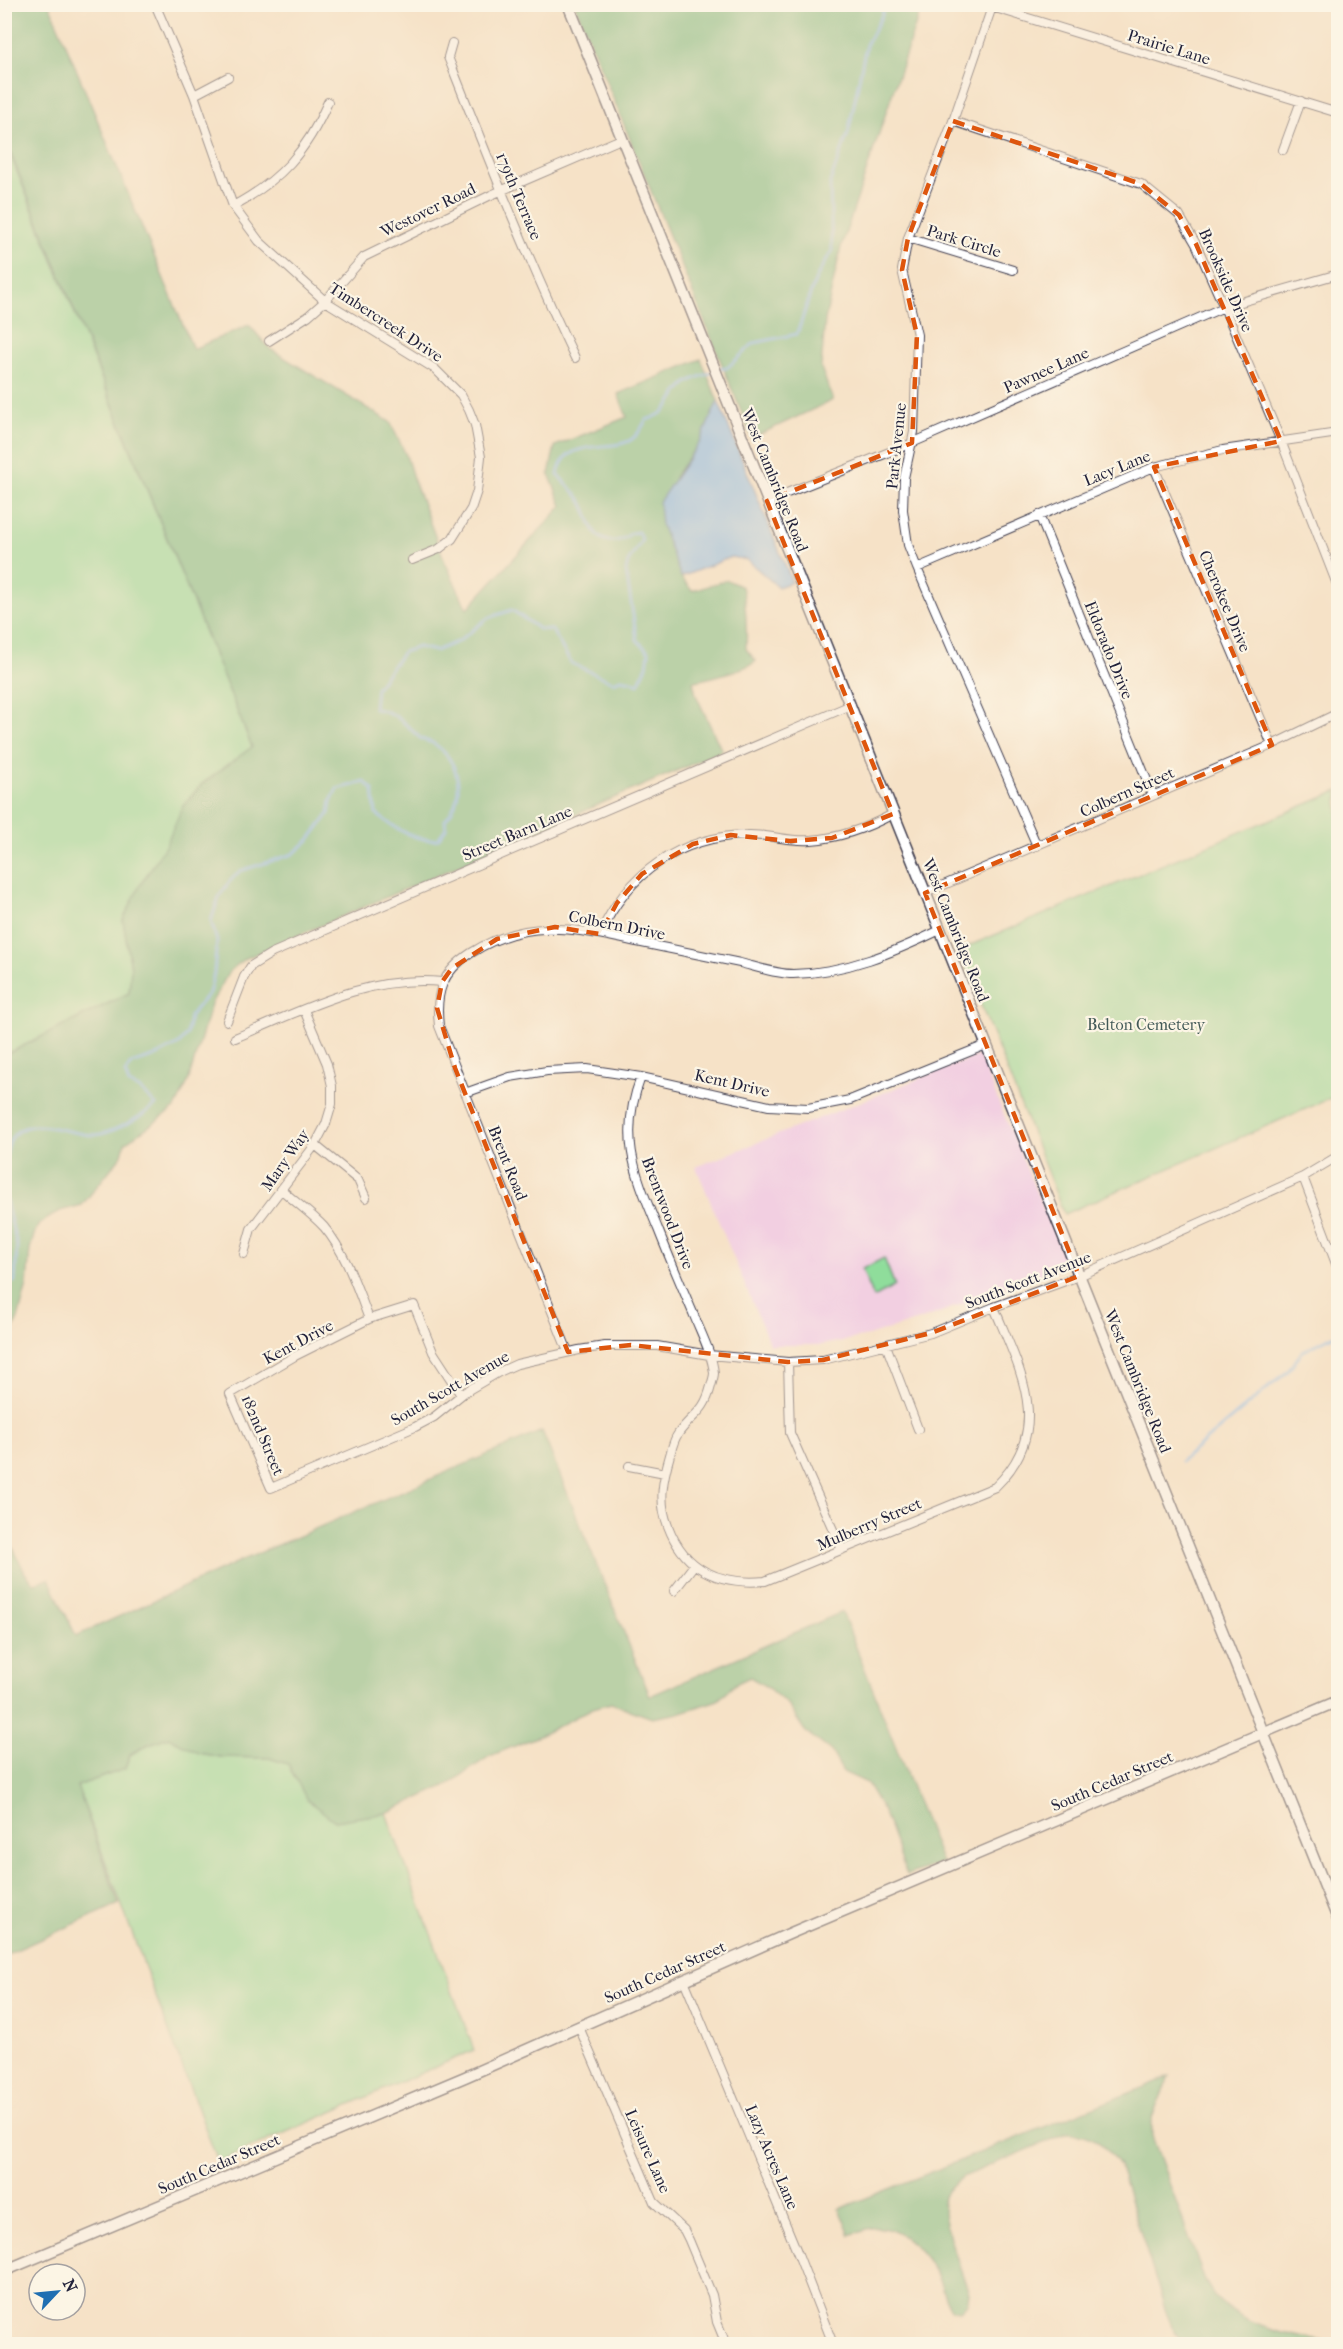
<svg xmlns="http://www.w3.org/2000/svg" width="1343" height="2349" font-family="'IM FELL French Canon',serif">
<rect width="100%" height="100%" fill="#fcf5e5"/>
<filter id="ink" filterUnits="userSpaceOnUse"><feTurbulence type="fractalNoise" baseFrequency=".0167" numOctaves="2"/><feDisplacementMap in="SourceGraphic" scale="12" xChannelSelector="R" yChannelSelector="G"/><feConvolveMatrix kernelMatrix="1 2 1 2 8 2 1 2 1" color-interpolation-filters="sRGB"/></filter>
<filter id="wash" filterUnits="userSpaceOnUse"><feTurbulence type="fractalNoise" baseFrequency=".008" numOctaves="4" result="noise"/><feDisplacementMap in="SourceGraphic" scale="24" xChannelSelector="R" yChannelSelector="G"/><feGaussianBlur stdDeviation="1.35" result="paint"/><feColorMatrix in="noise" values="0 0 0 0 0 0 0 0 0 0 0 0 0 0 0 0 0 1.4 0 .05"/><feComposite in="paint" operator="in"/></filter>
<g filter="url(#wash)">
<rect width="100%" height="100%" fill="#f6e2c7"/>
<path fill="#f2cfe1" d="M 979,1055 L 1067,1265 L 925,1318 L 868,1336 L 821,1345 L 770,1345 L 696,1167 Z"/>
<path fill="#8fdd9b" stroke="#58806b" stroke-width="1.5" d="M 4,140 L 252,747 L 202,784 L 183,806 L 166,845 L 123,920 L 131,968 L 129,993 L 5,1055 Z
M 1338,791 L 1338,1095 L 1064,1214 L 959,950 Z
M 884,1258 L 895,1286 L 874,1298 L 862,1269 Z
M 168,1736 L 199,1753 L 221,1757 L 269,1758 L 288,1764 L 294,1777 L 335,1821 L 386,1813 L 474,2050 L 218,2162 L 77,1786 L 125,1769 L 130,1755 L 147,1745 Z"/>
<path fill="#73bc83" stroke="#4a6f5f" stroke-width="1.5" d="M 49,4 L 193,349 L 249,325 L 270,349 L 390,422 L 406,455 L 413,478 L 445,562 L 467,609 L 562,506 L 549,474 L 555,446 L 627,417 L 618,394 L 701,359 L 718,401 L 700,442 L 675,476 L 681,577 L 692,591 L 727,580 L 742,587 C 746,600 747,634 746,649 L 756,661 C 750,668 704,680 693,681 L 696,695 L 722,751 L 244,959 L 229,972 L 211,1004 L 188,1082 L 175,1108 L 125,1143 L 122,1155 L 82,1205 L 60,1211 L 39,1224 L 35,1232 L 30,1249 L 27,1285 L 18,1319 L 8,1340 L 5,1361 L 5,1055 L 129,993 L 131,968 L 123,920 L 140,885 L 166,845 L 183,806 L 202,784 L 252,747 L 5,140 L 5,5 Z
M 575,5 L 922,5 L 841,247 L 825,320 L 821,368 L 833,400 L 752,438 Z
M 542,1431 L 650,1696 L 842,1612 L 942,1863 L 907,1875 L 883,1810 L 867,1783 L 843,1772 L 831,1751 L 805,1731 L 787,1704 L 767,1687 L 750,1677 L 735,1684 L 718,1700 L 679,1713 L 652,1718 L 611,1703 L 593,1708 L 539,1736 L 490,1756 L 447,1785 L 386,1813 L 335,1821 L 307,1800 L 288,1764 L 269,1758 L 221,1757 L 199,1753 L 168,1737 L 147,1745 L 130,1754 L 125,1769 L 77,1786 L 119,1904 L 5,1955 L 5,1530 L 25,1573 L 34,1583 L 49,1579 L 76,1636 L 236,1563 Z
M 1169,2077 L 1152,2118 L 1152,2136 L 1205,2281 C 1209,2287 1213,2295 1218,2300 C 1248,2330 1295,2335 1333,2344 L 1183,2344 L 1174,2331 L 1166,2312 L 1119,2165 C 1105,2145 1092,2132 1067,2133 L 963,2177 C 956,2182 947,2188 944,2197 C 938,2214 963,2274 969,2293 L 967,2304 L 960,2311 L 952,2310 C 944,2299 943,2288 937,2276 C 927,2256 906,2231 882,2228 C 871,2226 860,2231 850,2235 L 839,2209 Z"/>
<path fill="#7eb8ef" stroke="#506d95" stroke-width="1.5" d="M 718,401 L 792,582 L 778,587 L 747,560 L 731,557 L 681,577 L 661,524 L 659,502 L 700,442 Z"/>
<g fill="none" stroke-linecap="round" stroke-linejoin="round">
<path stroke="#7eb8ef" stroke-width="3" d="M 719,369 L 727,368 L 754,343 L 797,334 C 808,305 812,277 832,252 L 830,182 L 848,134 L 866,45 L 882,15 L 884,4
M 4,1164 C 6,1157 7,1148 10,1141 C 24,1111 69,1135 93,1135 C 110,1135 143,1116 156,1105 L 141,1090 L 129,1084 L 125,1073 L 131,1064 L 156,1056 L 179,1044 L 187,1034 L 190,1016 L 209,993 L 214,973 L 217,941 L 211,921 L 219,897 L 229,882 L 240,871 L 293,854 L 309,840 L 329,814 L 331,801 L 337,789 L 365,782 L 373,790 L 376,814 C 394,827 416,843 438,839 L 446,828 L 445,820 C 467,796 460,761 433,743 C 429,741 424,741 420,738 C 406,725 394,710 374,709 L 376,688 L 403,652 L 418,647 L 435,651 L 459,641 L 488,618 L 512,610 L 539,629 L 552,630 L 571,663 L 613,682 L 621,679 L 632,681 L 638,684 L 647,666 L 649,652 L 637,640 L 626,571 L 628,562 L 642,540 L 638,532 L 631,533 C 626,538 622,540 615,541 C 589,543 592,515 580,499 C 574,490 565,484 558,475 C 564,435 614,453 632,439 C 639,434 642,427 646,420 C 674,412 668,398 687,383 C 694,378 705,375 713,372
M 4,1193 L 17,1245 L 15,1281 L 4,1285
M 1181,1461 L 1288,1371 L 1302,1352 L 1338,1333"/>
</g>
</g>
<g filter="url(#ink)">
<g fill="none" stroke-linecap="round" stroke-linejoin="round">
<g stroke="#423f50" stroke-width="10">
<path id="street" d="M 155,4 L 194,95 L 233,206 L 259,241 L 325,301 L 435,369 L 461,395 L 469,410 L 475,425 L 481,457 L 477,491 L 471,509 L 452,539 L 439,549 L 412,560
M 993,4 L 953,121 L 908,238 L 902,270 L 917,335 L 914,432 L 904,478 L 903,510 L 908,545 L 917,568 L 1037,846
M 992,7 L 1338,113
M 452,43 L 448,57 C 488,158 528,260 575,358
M 194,95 L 228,77
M 953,121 L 1141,184 L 1179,215 L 1196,244 L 1224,307 L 1281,441 L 1338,587
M 1283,150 L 1301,101
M 233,206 C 280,181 307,151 328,102
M 908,238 L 1013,270
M 269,341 L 308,316 L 325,301 L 364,257 L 491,195 L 621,139
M 1154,467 L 1272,745
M 767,501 L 912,443 L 1224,307 L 1338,274
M 1039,515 L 1153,795
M 917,568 L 1154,467 L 1223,450 L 1338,433
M 925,893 L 1272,745 L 1338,713
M 600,934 C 627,874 680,836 747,835 C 769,834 789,842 811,840 C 841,838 867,828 893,814
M 227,1021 L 244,977 L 251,966 L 272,953 L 851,705
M 235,1038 C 301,1011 369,974 442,982
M 641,1077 C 618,1137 635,1173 658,1229 C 669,1257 681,1285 693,1313 C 700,1331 712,1353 714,1373 C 714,1377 712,1382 711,1386 C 704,1414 693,1413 678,1434 C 674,1439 672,1448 670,1455 C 663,1479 658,1501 668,1526 C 685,1571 720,1585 765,1581 L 995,1487 C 1055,1429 1020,1371 994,1307
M 465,1093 L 510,1077 L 547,1071 L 587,1069 L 641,1077 L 769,1106 L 808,1108 L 850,1100 L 986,1045
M 315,1145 L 358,1180 L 366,1198
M 1303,1177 L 1338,1269
M 282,1190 C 295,1202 312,1214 324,1227 C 346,1253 357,1288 369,1319
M 244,1254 L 251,1229 L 315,1145 L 326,1124 L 332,1104 L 332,1086 L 327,1064 L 304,1010
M 886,1345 L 918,1429
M 568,1352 L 439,1026 C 435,992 442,972 471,953 C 528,916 576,929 637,942 C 672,949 706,956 740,963 C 756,967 776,974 793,974 C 845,973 895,952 940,930
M 788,1362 L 790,1433 L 842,1550
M 461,1395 L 433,1352 L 414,1305 L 369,1319 L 295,1356 L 230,1394 L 271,1488 L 415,1427 L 434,1417 L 465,1392 L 499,1372 L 517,1364 L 579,1350 L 605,1346 L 657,1346 L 709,1355 L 788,1362 L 823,1360 L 931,1333 L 994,1307 L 1079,1276 L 1303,1177 L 1338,1156
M 629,1466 L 665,1473
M 674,1591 L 694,1565
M 684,1980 L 798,2254 L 833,2344
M 579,2027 L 654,2202 L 684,2230 L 689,2240 L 712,2295 L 717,2322 L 726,2344"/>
</g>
<g stroke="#423f50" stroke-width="13">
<path id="secondary" d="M 568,4 L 1338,1919
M 4,2271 L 465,2077 L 791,1933 L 1338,1701"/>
</g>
<use href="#street" stroke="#fff" stroke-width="8"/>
<use href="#secondary" stroke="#fff" stroke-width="10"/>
</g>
</g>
<path d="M0 0H1343V2349H0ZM 953,121 L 1141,184 L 1179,215 L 1196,244 L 1281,441 L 1154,467 L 1272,745 L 925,893 L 1079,1276 L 931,1333 L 823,1360 L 788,1362 L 631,1345 L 568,1352 L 455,1068 L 437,1008 L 442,982 L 452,968 L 497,939 L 555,927 L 600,934 L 617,903 L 642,874 L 693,844 L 731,835 L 790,841 L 832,838 L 893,814 L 767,501 L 912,443 L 917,335 L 902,270 L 908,238 Z" fill="#f6e2c7" fill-opacity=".55" fill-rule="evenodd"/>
<path fill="none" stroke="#de560e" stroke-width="4.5" stroke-dasharray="12 8" stroke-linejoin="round" d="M 953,121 L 1141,184 L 1179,215 L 1196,244 L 1281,441 L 1154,467 L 1272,745 L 925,893 L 1079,1276 L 931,1333 L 823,1360 L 788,1362 L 631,1345 L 568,1352 L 455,1068 L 437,1008 L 442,982 L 452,968 L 497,939 L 555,927 L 600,934 L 617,903 L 642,874 L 693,844 L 731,835 L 790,841 L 832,838 L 893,814 L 767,501 L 912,443 L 917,335 L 902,270 L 908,238 Z"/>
<g text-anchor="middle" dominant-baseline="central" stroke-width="4.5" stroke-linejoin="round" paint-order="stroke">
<g font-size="16" fill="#22223b" stroke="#fcf5e5">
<text transform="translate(1169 47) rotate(17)">Prairie Lane</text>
<text transform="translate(519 196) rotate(67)">179th Terrace</text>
<text transform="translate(428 210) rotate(-26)">Westover Road</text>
<text transform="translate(964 241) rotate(17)">Park Circle</text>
<text transform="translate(1226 280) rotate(66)">Brookside Drive</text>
<text transform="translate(386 322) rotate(33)">Timbercreek Drive</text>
<text transform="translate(1046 370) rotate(-24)">Pawnee Lane</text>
<text transform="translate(896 446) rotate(-84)">Park Avenue</text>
<text transform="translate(1117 468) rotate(-22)">Lacy Lane</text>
<text transform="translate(775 480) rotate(68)">West Cambridge Road</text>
<text transform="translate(1225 601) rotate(67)">Cherokee Drive</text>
<text transform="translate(1109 650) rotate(68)">Eldorado Drive</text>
<text transform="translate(1127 792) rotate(-24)">Colbern Street</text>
<text transform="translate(517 833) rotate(-23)">Street Barn Lane</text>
<text transform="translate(617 925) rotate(11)">Colbern Drive</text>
<text transform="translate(956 930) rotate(68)">West Cambridge Road</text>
<text transform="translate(732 1083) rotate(13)">Kent Drive</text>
<text transform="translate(285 1160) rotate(-55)">Mary Way</text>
<text transform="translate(508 1163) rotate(68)">Brent Road</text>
<text transform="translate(668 1213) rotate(69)">Brentwood Drive</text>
<text transform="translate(1028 1280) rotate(-21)">South Scott Avenue</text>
<text transform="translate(298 1342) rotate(-28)">Kent Drive</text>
<text transform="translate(1138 1381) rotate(68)">West Cambridge Road</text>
<text transform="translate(450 1388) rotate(-30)">South Scott Avenue</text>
<text transform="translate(263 1435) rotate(67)">182nd Street</text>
<text transform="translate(869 1524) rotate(-23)">Mulberry Street</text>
<text transform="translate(1112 1781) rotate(-23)">South Cedar Street</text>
<text transform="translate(665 1972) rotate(-24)">South Cedar Street</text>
<text transform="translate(648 2151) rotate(66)">Leisure Lane</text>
<text transform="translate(772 2157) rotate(67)">Lazy Acres Lane</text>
<text transform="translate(219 2164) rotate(-23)">South Cedar Street</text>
</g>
<g font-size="16" fill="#435a58" stroke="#fcf5e5">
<text x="1146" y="1024">Belton Cemetery</text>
</g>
</g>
<rect width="1343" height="2349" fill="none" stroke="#fcf5e5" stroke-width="24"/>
<g transform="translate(57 2292) rotate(64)"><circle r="28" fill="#fcf5e5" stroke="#a5a1a1" stroke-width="1.5"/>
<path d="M0-4.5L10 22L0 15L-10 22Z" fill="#1f6fb2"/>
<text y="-9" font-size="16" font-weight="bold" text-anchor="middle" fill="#22223b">N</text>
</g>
</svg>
